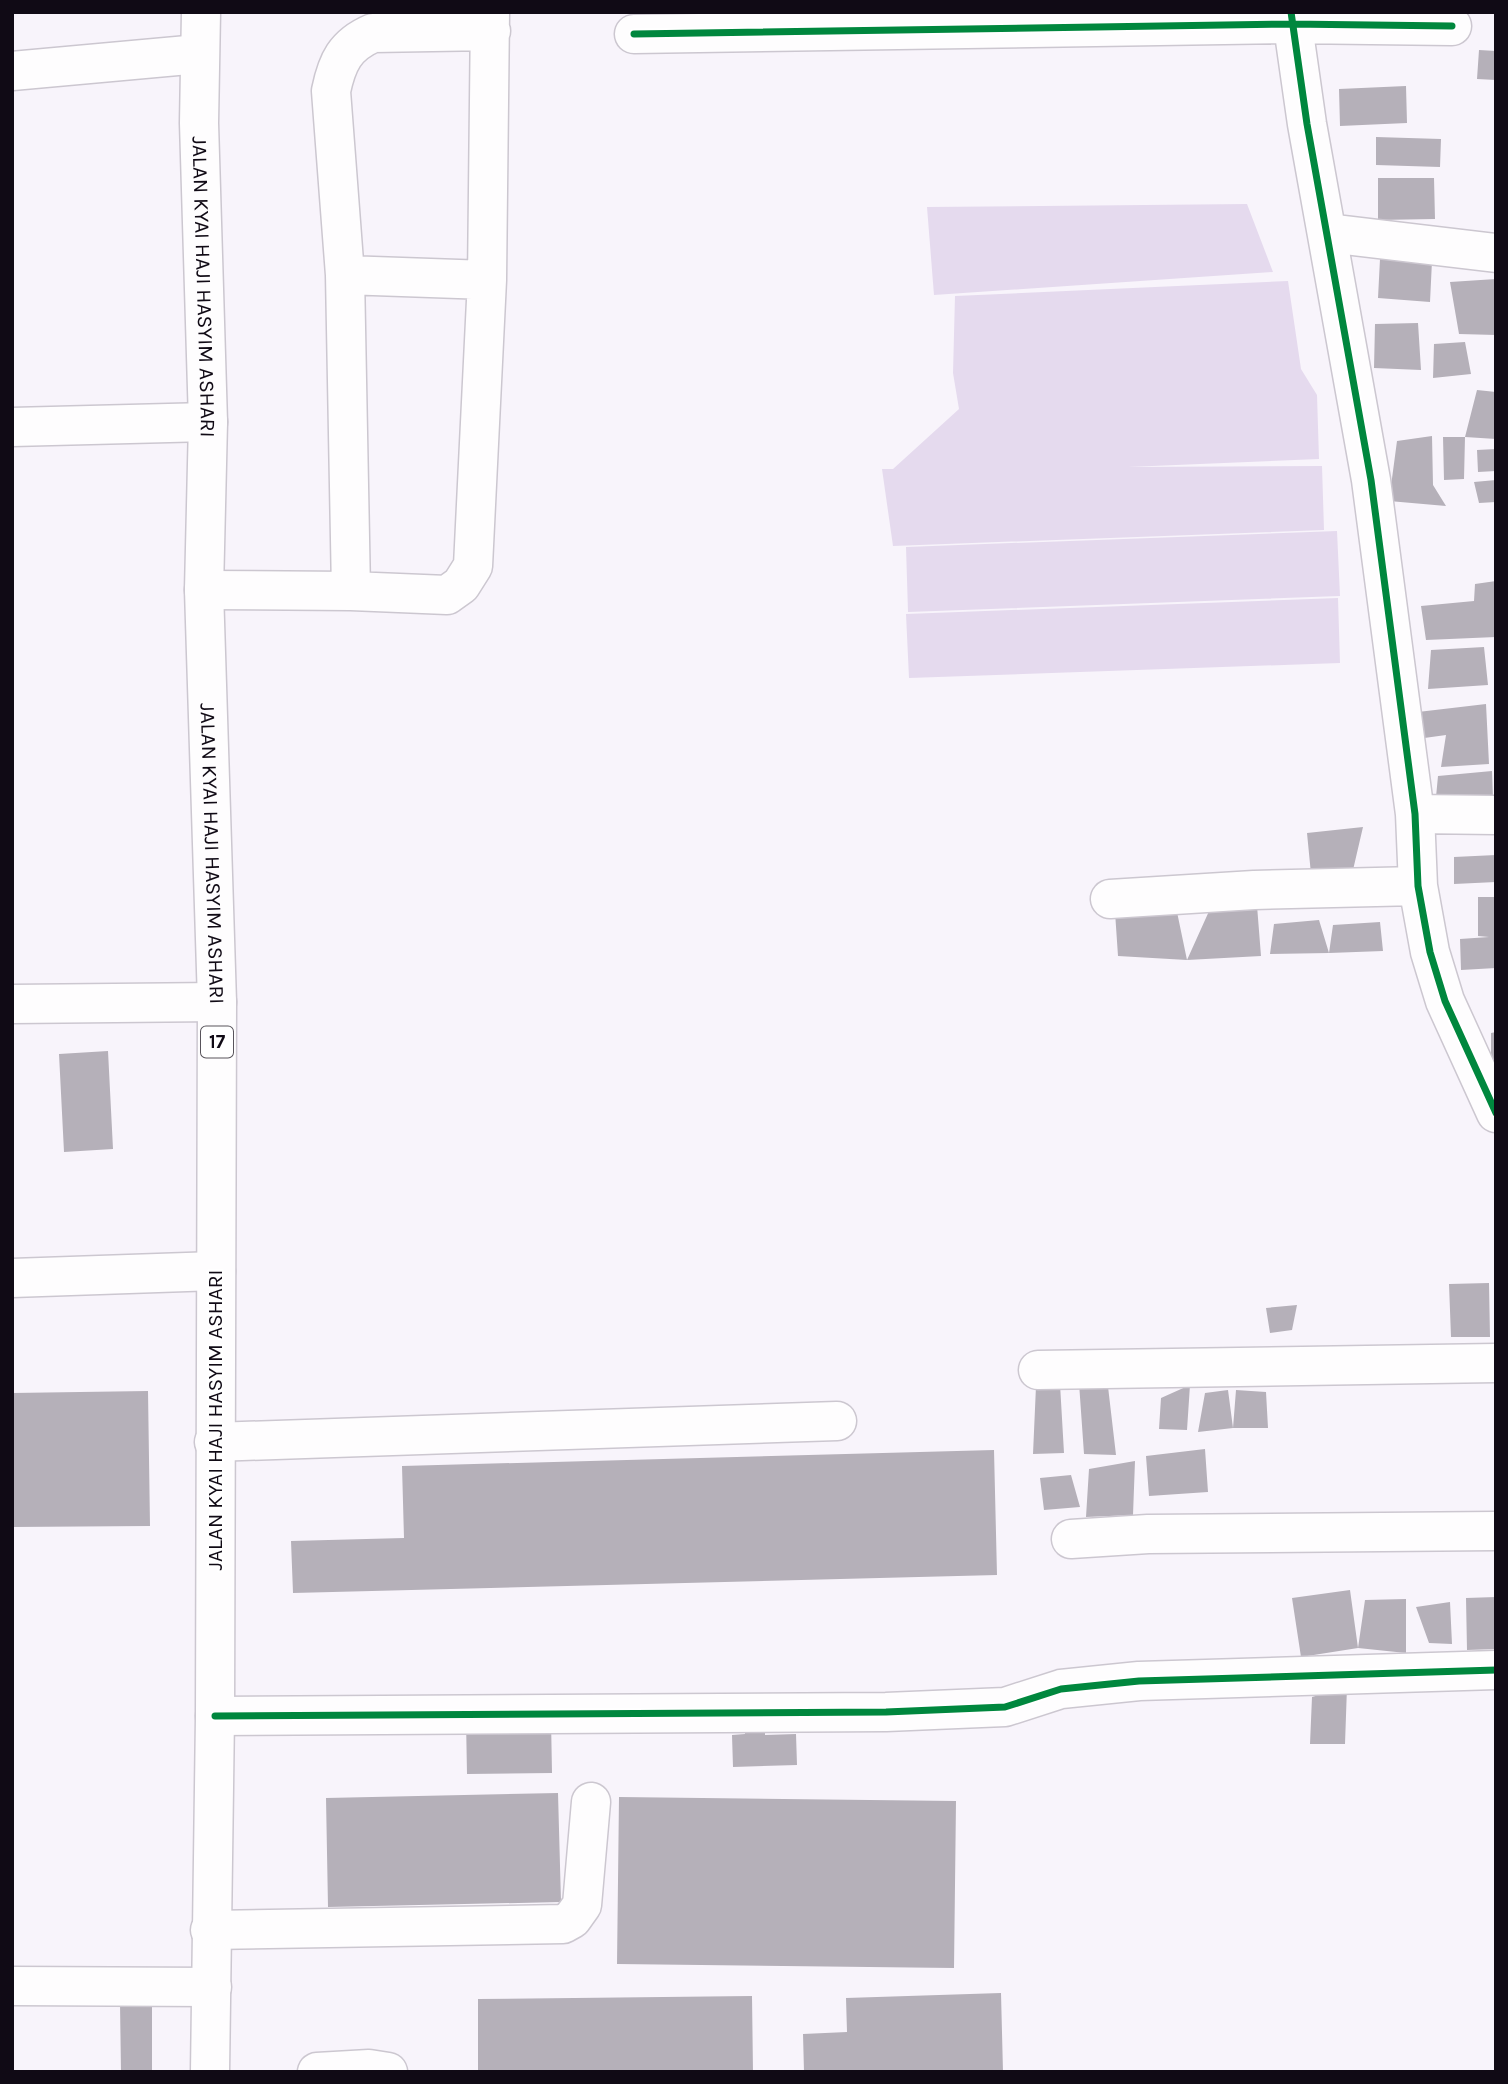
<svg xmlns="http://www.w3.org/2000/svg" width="1508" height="2084" font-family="Karla,sans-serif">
<rect width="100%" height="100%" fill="#f8f4fb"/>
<path fill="#e5daee" d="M 1247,204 L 1273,272 L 934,295 L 927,207 Z
M 1288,281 L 1301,369 L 1317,395 L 1319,459 L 1128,467 L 1322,466 L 1324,530 L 893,546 L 882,469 L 893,469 L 959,409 L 953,373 L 955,296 Z
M 1337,531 L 1340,596 L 908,612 L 906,547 Z
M 1338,598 L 1340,663 L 909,678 L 906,614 Z"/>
<path fill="#b5b0b9" d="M 1479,50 L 1496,51 L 1496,80 L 1477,79 Z
M 1406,86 L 1407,123 L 1340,126 L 1339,89 Z
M 1376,137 L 1441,139 L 1440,167 L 1376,165 Z
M 1378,178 L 1434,178 L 1435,219 L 1378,220 Z
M 1380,259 L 1432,261 L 1430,302 L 1378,298 Z
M 1496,279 L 1496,335 L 1459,334 L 1450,282 Z
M 1418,323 L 1421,370 L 1374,368 L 1375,324 Z
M 1465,342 L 1471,374 L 1433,378 L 1434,344 Z
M 1477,390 L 1496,392 L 1496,439 L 1465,437 Z
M 1432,436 L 1433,485 L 1446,506 L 1389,501 L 1397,441 Z
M 1443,437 L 1465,437 L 1464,479 L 1444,480 Z
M 1496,449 L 1496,471 L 1478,472 L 1477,450 Z
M 1496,480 L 1496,502 L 1479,503 L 1474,482 Z
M 1496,581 L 1496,637 L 1426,640 L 1421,606 L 1474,601 L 1475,584 Z
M 1484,647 L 1488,685 L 1428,689 L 1431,650 Z
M 1486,704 L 1489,764 L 1441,767 L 1446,735 L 1417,739 L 1418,712 Z
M 1492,771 L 1493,799 L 1436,797 L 1438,776 Z
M 1363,827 L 1353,870 L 1311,874 L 1307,833 Z
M 1496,855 L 1496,882 L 1454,884 L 1454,857 Z
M 1256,893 L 1261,956 L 1187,960 L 1210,909 Z
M 1478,897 L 1496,897 L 1496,968 L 1461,970 L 1460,939 L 1489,937 L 1478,936 Z
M 1115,912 L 1177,912 L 1187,960 L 1118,956 Z
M 1319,920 L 1329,953 L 1333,925 L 1380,922 L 1383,951 L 1329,953 L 1270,954 L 1274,924 Z
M 1496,1032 L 1496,1062 L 1491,1061 L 1491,1033 Z
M 108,1051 L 113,1149 L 64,1152 L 59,1054 Z
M 1489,1283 L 1490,1337 L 1451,1337 L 1449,1284 Z
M 1297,1305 L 1292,1330 L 1270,1333 L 1266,1308 Z
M 1107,1378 L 1116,1455 L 1084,1454 L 1079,1383 Z
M 1060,1384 L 1064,1453 L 1033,1454 L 1036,1386 Z
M 1190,1385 L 1187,1430 L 1159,1429 L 1161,1398 Z
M 1228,1390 L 1233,1428 L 1198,1432 L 1205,1393 Z
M 1236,1390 L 1266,1392 L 1268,1428 L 1233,1428 Z
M 148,1391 L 150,1526 L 12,1527 L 12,1393 Z
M 1205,1449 L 1208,1492 L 1149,1496 L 1146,1456 Z
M 994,1450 L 997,1575 L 293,1593 L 291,1541 L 404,1538 L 402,1466 Z
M 1135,1461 L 1133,1515 L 1086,1517 L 1089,1469 Z
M 1071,1475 L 1080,1507 L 1044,1510 L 1040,1478 Z
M 1350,1590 L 1358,1648 L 1365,1600 L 1406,1599 L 1406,1653 L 1358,1648 L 1301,1657 L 1292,1598 Z
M 1496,1597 L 1496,1649 L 1467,1650 L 1466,1598 Z
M 1450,1602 L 1452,1644 L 1429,1643 L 1416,1607 Z
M 1347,1687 L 1345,1744 L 1310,1744 L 1312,1697 Z
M 765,1718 L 765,1735 L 796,1734 L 797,1765 L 733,1767 L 732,1735 L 745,1734 L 744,1719 Z
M 551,1719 L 552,1773 L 467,1774 L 466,1720 Z
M 558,1793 L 561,1902 L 328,1907 L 326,1798 Z
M 619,1797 L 956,1801 L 954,1968 L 617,1964 Z
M 1001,1993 L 1003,2072 L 804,2072 L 803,2034 L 847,2032 L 846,1998 Z
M 752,1996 L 753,2072 L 478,2072 L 478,1999 Z
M 120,2003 L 152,2004 L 152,2072 L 121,2072 Z"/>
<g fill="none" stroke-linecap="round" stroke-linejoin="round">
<g stroke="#ccc7d0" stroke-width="41">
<path id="minor" d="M 1291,12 L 1307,124 L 1371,480 L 1415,814 L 1418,886 L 1430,952 L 1445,1001 L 1496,1113
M 634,34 L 1290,24 L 1452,26
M 12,71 L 199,54
M 1328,233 L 1496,253
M 345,275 L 487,280
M 12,427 L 208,422
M 204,590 L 351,591 L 447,595 L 461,585 L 473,566 L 487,280 L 490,12
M 351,591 L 345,275 L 331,91 C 337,62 345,45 373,33 L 491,31
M 1415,814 L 1496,815
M 1110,899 L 1254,890 L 1418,886
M 12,1004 L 217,1002
M 12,1278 L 216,1271
M 1038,1370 L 1496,1363
M 214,1442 L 837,1421
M 1071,1539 L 1148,1534 L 1496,1531
M 215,1716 L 886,1712 L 1005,1707 L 1061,1689 L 1139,1681 L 1496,1670
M 210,1930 L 563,1924 L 572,1919 L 582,1905 L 591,1802
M 12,1986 L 212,1987
M 317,2072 L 369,2069 L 388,2072"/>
</g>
<g stroke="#ccc7d0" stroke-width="41">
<g id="highway">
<path id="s1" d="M 201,12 L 199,123 L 208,422 L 204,590 L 217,1002 L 215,1716 L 210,2072"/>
</g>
</g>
<use href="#minor" stroke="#fefdfe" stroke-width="38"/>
<use href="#highway" stroke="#fefdfe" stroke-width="38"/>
<g stroke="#fff" stroke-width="11">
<path id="cycleway" d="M 1291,12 L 1307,124 L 1371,480 L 1415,814 L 1418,886 L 1430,952 L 1445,1001 L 1496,1113
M 634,34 L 1290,24 L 1452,26
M 215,1716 L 886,1712 L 1005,1707 L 1061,1689 L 1139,1681 L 1496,1670"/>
</g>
<use href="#cycleway" stroke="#00873e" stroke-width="7"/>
</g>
<g text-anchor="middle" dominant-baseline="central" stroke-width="5" stroke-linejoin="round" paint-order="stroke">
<rect fill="#fff" stroke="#58545b" stroke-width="2" x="201" y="1026.5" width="32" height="31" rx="5"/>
<g font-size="19" font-weight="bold" fill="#100a15">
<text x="217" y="1042">17</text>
</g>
<g font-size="21" fill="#100a15" stroke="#fff">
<text stroke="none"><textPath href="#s1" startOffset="275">JALAN KYAI HAJI HASYIM ASHARI</textPath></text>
<text stroke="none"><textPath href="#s1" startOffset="842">JALAN KYAI HAJI HASYIM ASHARI</textPath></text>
<text transform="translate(215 1420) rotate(-90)">JALAN KYAI HAJI HASYIM ASHARI</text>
</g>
</g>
<rect width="1508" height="2084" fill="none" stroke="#100a15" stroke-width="28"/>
</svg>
